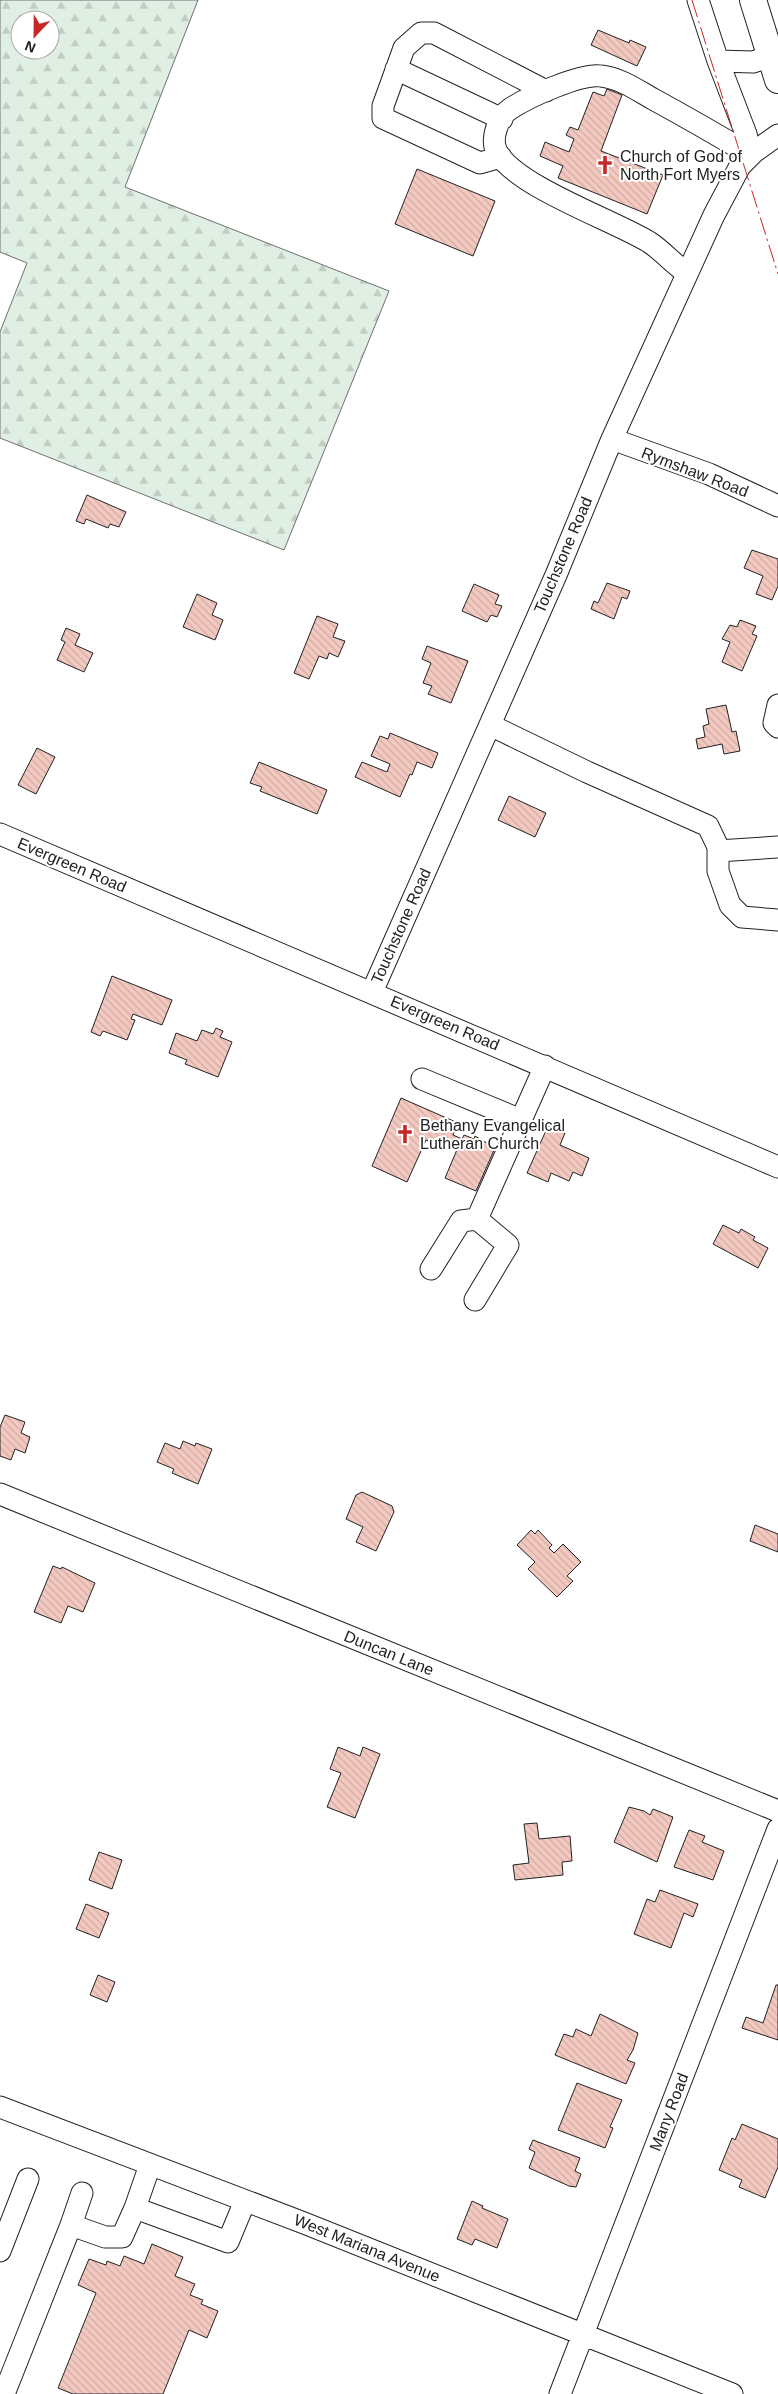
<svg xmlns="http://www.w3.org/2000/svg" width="778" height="2394" font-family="Arial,sans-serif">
<defs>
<pattern id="forest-firs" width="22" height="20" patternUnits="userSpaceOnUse" patternTransform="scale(1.25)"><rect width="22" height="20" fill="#e0efe3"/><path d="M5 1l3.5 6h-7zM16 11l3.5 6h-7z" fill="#c0cdc2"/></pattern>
<pattern id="building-back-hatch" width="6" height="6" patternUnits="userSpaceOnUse" patternTransform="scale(1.25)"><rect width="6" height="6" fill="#f3c9c0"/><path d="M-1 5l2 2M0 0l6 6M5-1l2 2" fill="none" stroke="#d0aca5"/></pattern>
</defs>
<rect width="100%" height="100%" fill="#fff"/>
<path fill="url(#forest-firs)" stroke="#6f6f6f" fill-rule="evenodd" d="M 0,0 L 198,0 L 125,187 L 389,291 L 284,550 L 0,438 L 0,332 L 27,263 L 0,252 ZM 20,20 L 50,20 L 50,50 L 20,50 Z"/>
<path fill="url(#building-back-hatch)" stroke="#222" d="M 598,30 L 629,43 L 630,40 L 646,47 L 637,66 L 591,45 Z
M 607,89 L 622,95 L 601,151 L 663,175 L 647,214 L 558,178 L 563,166 L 540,156 L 545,142 L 569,152 L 574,139 L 566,135 L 570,127 L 578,130 L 593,92 L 604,96 Z
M 417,169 L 495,201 L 473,256 L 395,224 Z
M 87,495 L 126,512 L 119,527 L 110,524 L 108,528 L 86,519 L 84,524 L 76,521 Z
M 752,550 L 778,559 L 778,586 L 772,600 L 756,594 L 763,576 L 744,568 Z
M 607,583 L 630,591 L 627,599 L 622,597 L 614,619 L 591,609 L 594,601 L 598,603 Z
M 474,584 L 499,595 L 495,604 L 502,606 L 497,617 L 491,615 L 487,622 L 462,611 Z
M 197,594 L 217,603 L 212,615 L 223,620 L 215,640 L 183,627 Z
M 317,616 L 338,624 L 333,637 L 345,641 L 338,657 L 329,653 L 327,659 L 319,656 L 309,679 L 294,673 Z
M 740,620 L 756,626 L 752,634 L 757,636 L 742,671 L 722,662 L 730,642 L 722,639 L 730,625 L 737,627 Z
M 66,628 L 80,634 L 75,645 L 93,653 L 84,672 L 57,660 L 65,642 L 61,640 Z
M 427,646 L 468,661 L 451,703 L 428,694 L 432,686 L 423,683 L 431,663 L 422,659 Z
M 726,705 L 732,732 L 736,731 L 740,751 L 724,754 L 722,744 L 698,749 L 696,739 L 705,737 L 703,726 L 709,724 L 706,709 Z
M 390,733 L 438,753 L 432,768 L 417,762 L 412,775 L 410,774 L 400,797 L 355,777 L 362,762 L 387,772 L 390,764 L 371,756 L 380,736 L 388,739 Z
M 37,748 L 55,757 L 36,794 L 18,785 Z
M 259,762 L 327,790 L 317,814 L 260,791 L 262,787 L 250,783 Z
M 509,796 L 546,813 L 535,837 L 498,820 Z
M 112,976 L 172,1000 L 162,1025 L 133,1014 L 131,1019 L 135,1020 L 127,1040 L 103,1031 L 100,1036 L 91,1032 Z
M 216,1028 L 223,1031 L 220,1037 L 232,1042 L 218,1077 L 185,1064 L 187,1060 L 169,1053 L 176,1033 L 197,1041 L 202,1030 L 213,1034 Z
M 401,1098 L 458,1123 L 453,1135 L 462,1139 L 464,1135 L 474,1139 L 475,1136 L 495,1148 L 476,1191 L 445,1178 L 459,1145 L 450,1141 L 446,1149 L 426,1140 L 407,1182 L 372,1166 Z
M 548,1126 L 565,1133 L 560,1145 L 589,1158 L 582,1176 L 573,1172 L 569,1181 L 551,1173 L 548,1182 L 527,1173 Z
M 723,1225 L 739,1233 L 741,1229 L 755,1237 L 753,1240 L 768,1248 L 758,1268 L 713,1244 Z
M 5,1415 L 25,1422 L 21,1433 L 30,1437 L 25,1453 L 15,1449 L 11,1460 L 0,1456 L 0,1427 Z
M 183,1441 L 195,1446 L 196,1443 L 212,1449 L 198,1484 L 172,1473 L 174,1469 L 157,1462 L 165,1443 L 180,1449 Z
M 362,1492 L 392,1506 L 394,1512 L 376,1551 L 356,1542 L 363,1527 L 346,1519 L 356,1495 Z
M 755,1525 L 778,1534 L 778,1552 L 750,1541 Z
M 531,1530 L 535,1534 L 538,1530 L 552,1545 L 549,1548 L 554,1553 L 563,1544 L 581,1562 L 567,1576 L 573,1581 L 557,1597 L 528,1569 L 535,1562 L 517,1545 Z
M 53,1566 L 61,1569 L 62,1567 L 95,1583 L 83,1612 L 68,1606 L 61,1623 L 34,1612 Z
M 338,1747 L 360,1756 L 363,1747 L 380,1754 L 355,1818 L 327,1807 L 341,1773 L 330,1769 Z
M 629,1807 L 644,1811 L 650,1815 L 653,1809 L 673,1817 L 657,1862 L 614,1842 Z
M 537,1823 L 539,1839 L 570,1836 L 572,1861 L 562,1862 L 563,1875 L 515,1880 L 513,1865 L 529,1863 L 524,1824 Z
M 689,1830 L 705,1836 L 702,1842 L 724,1851 L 713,1880 L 674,1867 Z
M 99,1852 L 122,1860 L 112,1889 L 89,1880 Z
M 660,1890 L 698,1904 L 693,1917 L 684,1913 L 671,1948 L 634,1934 L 647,1899 L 655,1902 Z
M 86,1904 L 109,1913 L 99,1938 L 76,1929 Z
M 98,1975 L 115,1982 L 107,2002 L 90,1995 Z
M 776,1985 L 778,1985 L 778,2040 L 742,2028 L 746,2017 L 763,2023 Z
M 600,2014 L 638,2033 L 633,2050 L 627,2060 L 635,2063 L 626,2084 L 555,2055 L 564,2034 L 573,2037 L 576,2029 L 591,2036 Z
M 577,2083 L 622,2100 L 610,2127 L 613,2128 L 605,2148 L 558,2130 Z
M 742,2124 L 778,2139 L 778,2167 L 765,2198 L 739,2187 L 742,2180 L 719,2170 L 732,2138 L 735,2140 Z
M 533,2140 L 580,2158 L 575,2171 L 581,2174 L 576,2187 L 569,2186 L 529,2168 L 535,2152 L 529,2149 Z
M 472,2201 L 483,2206 L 482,2208 L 508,2219 L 497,2248 L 475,2239 L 472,2245 L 457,2239 Z
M 152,2244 L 183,2257 L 175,2276 L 195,2284 L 190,2295 L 203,2300 L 201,2304 L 218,2311 L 207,2338 L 189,2330 L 163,2394 L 73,2394 L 58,2388 L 96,2293 L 78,2285 L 89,2259 L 106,2265 L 107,2261 L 120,2266 L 124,2256 L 144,2264 Z"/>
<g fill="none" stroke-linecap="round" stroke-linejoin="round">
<g stroke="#222" stroke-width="23">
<path id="minor" d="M 698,0 L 718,61 L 746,134 L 751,155
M 718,61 L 753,62 L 771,56
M 396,69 L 502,119
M 501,157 L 480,163 L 383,118 L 383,106 L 404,48 L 421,33 L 434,33 L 546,91
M 687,273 C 673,264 663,251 649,242 C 613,220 517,187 497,152 C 490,139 498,117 510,109 C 528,97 581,73 601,76 C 620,78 637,90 653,99 C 686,117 719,136 751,155
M 612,439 L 709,474 L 778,506
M 778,705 L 774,723 L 778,727
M 490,725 L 587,772 L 708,826 L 718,847 L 718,871 L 730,905 L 742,917 L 778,920
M 0,834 L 778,1167
M 718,851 L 778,847
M 372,992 L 556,575 L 612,439 L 714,215 L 740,166 L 754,152 L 778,135
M 422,1079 L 521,1120
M 431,1269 L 461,1221 L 477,1219
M 475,1300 L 508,1245 L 477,1219 L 545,1066
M 0,1494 L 778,1811
M 0,2107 L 304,2223 L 732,2394
M 150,2165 L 135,2208 L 228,2242 L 245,2201
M 71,2225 L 82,2193
M 0,2251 L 28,2179
M 4,2394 L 71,2225 L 105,2237 L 122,2237 L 135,2208
M 560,2394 L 778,1829"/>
</g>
<g stroke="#222" stroke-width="28">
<path id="major" d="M 753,0 L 778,80"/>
</g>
<use href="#minor" stroke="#fff" stroke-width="21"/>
<use href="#major" stroke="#fff" stroke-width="26"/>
<path stroke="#c62828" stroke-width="1" stroke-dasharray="18 4 2.5 4" stroke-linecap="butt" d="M 692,0 L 778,274"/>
</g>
<defs>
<g id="church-bare" transform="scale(1.5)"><path d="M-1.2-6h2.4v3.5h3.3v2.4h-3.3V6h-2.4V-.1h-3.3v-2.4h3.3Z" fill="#c62828" stroke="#fff" stroke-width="2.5" paint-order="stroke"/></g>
</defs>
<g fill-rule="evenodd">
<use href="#church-bare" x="605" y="165"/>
<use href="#church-bare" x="405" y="1134"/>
</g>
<g text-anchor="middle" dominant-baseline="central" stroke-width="4" stroke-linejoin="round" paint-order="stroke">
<g font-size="16" fill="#222" stroke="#fff" text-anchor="start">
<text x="620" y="156">Church of God of<tspan x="620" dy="18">North Fort Myers</tspan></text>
<text x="420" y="1125">Bethany Evangelical<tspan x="420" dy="18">Lutheran Church</tspan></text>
</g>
<g font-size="16" fill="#222" stroke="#fff">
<text transform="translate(695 472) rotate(21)">Rymshaw Road</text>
<text transform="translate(563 555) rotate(-67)">Touchstone Road</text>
<text transform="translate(72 865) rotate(23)">Evergreen Road</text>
<text transform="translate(401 926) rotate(-66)">Touchstone Road</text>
<text transform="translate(445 1023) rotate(23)">Evergreen Road</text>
<text transform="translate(389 1653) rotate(22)">Duncan Lane</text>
<text transform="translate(669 2112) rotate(-69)">Many Road</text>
<text transform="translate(367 2248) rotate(22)">West Mariana Avenue</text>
</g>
</g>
<g transform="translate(35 35) rotate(202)"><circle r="24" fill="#ffffff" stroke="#a7a7a7"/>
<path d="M0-4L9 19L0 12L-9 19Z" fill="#c62828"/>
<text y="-8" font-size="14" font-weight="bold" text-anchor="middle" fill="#222222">N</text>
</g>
</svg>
